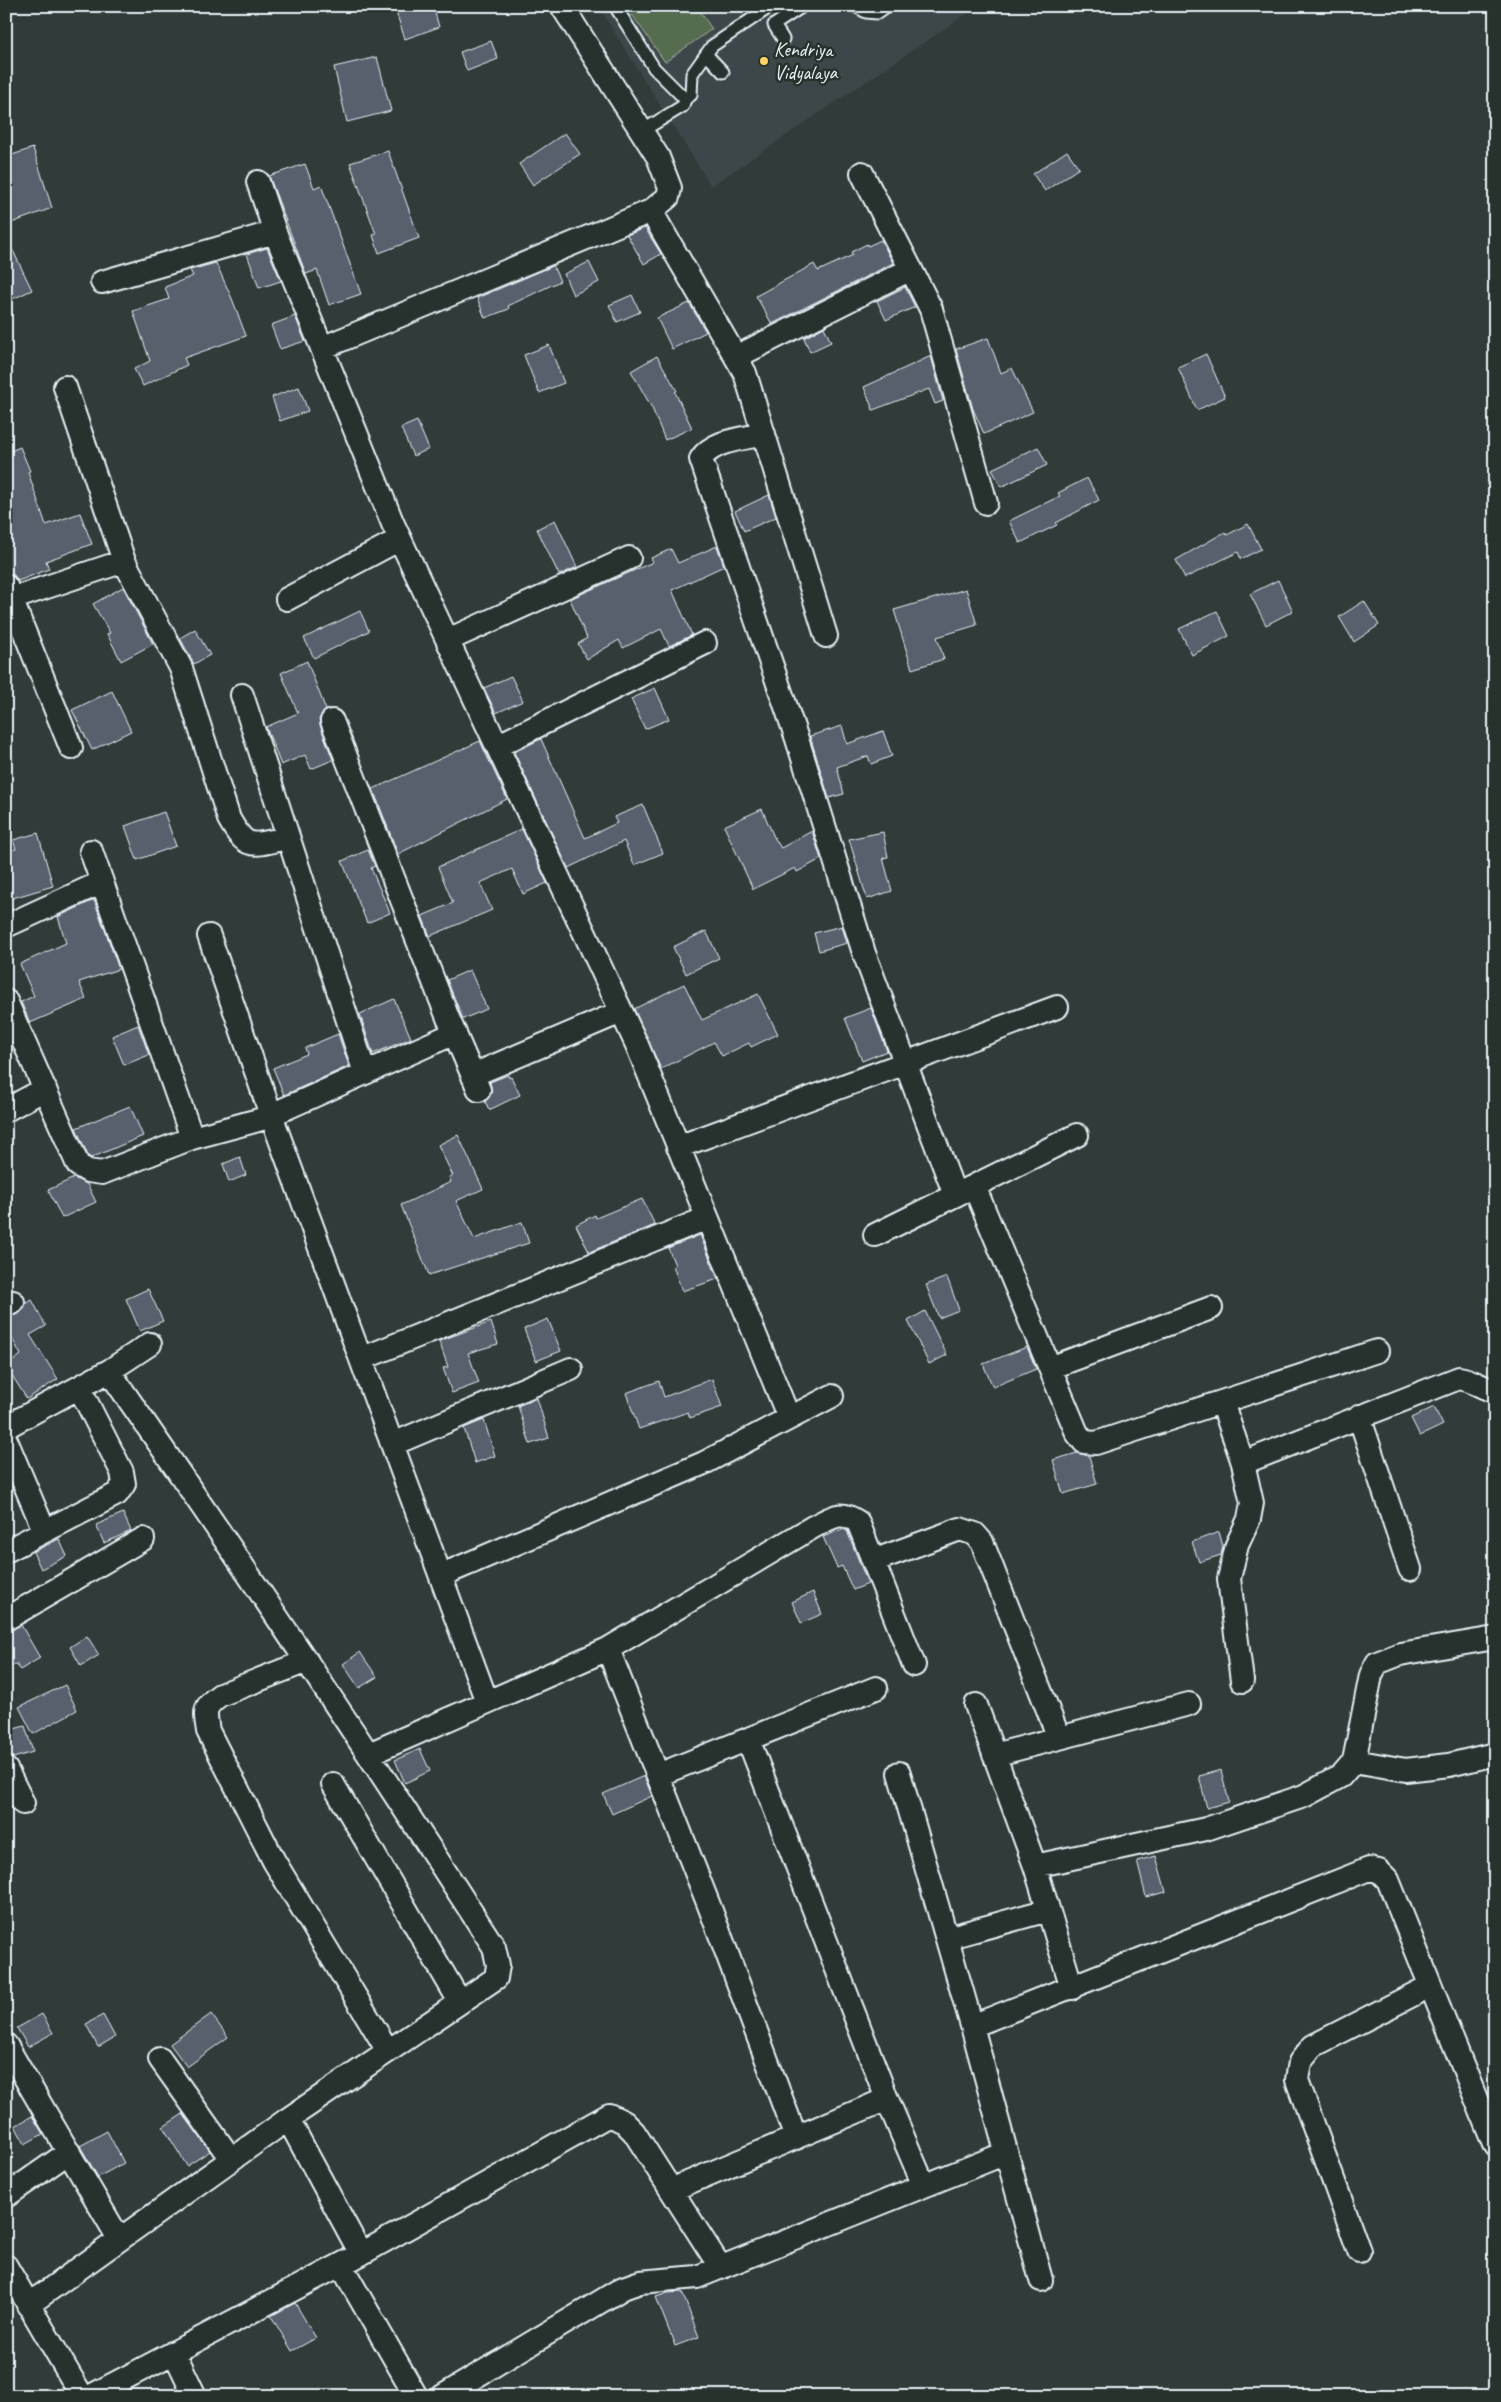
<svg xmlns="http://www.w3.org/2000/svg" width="1501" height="2402" font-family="Caveat,sans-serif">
<rect width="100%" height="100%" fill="#303c3a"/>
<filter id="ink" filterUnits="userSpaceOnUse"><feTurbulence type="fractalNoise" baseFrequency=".02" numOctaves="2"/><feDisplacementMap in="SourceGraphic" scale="10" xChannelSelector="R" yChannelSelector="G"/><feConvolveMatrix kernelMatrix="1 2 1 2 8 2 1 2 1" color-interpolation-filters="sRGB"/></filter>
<g filter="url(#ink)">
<path fill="#3c4749" d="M 598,6 L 978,6 L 711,186 Z"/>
<path fill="#576c4f" stroke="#a0aea4" d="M 626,6 L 696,6 L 712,29 L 665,62 Z"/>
<path fill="#58606d" stroke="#e8f1f8" d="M 394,6 L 433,6 L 439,27 L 405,39 Z
M 491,41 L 498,59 L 467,71 L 460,52 Z
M 377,57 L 391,111 L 347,122 L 334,67 Z
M 565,133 L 580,154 L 533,185 L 519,164 Z
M 33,148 L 52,208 L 6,225 L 6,157 Z
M 388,151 L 419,238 L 379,253 L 373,235 L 376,234 L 350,163 Z
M 1067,151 L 1079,168 L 1045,191 L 1033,174 Z
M 305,164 L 314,188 L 321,185 L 361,294 L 329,305 L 317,270 L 306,274 L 269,176 Z
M 645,228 L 661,254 L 644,264 L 627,235 Z
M 6,236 L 32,290 L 6,302 Z
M 881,240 L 893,263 L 772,324 L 756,296 L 814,264 L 818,271 L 853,255 L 851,252 L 867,244 L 868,246 Z
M 267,248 L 281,281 L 259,288 L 247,254 Z
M 589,262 L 599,282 L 573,295 L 564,274 Z
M 216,263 L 233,301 L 246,336 L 184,358 L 187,365 L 143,386 L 134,369 L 150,361 L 133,311 L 169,299 L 165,287 L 193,276 L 190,270 Z
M 553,266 L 560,281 L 508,306 L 509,309 L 485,318 L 477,298 Z
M 905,287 L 915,307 L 886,320 L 877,301 Z
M 632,295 L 640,312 L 617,322 L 609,305 Z
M 689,303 L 706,332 L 672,349 L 657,318 Z
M 295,316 L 305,341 L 280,349 L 271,325 Z
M 824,327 L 831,342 L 810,352 L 804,338 Z
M 988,338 L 1001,373 L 1012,368 L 1033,412 L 984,434 L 973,409 L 956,349 Z
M 549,345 L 564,383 L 539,393 L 524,355 Z
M 1206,354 L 1225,397 L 1197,410 L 1178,367 Z
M 657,356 L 677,391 L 675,392 L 692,428 L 665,440 L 652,408 L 631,371 Z
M 931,356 L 943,401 L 935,404 L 929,389 L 873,410 L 864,387 Z
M 299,387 L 308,411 L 280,421 L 272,397 Z
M 417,421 L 429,449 L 413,456 L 401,428 Z
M 20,447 L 30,471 L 28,472 L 46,525 L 80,513 L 92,544 L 46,561 L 49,569 L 18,581 L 14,575 L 6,573 L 6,453 Z
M 1038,447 L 1047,465 L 1001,487 L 992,469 Z
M 1087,478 L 1099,500 L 1056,523 L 1057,525 L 1020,543 L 1009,521 L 1060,496 L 1058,493 Z
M 769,495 L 776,517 L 744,531 L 735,511 Z
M 555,520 L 577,567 L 559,575 L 537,529 Z
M 1248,524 L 1261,549 L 1241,559 L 1238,552 L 1185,578 L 1176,560 L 1225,532 L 1227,535 Z
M 717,546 L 724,566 L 672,590 L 692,635 L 669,646 L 661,629 L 623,648 L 619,640 L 587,659 L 578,644 L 587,638 L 570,599 L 653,562 L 651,558 L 671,549 L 678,563 Z
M 1278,580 L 1293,611 L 1266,625 L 1250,594 Z
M 123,587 L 153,644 L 121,661 L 107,634 L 110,633 L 93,604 Z
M 966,589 L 977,625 L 937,637 L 944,659 L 912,669 L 894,610 Z
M 1364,601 L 1379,625 L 1354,642 L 1339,617 Z
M 360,611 L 369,631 L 314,658 L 304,638 Z
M 1217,611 L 1229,636 L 1192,655 L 1179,629 Z
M 195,629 L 210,655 L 194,664 L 180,638 Z
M 307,661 L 326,710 L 319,719 L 320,725 L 333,760 L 311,769 L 305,755 L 281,765 L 266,727 L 298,713 L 281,673 Z
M 511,676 L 523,701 L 496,713 L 484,688 Z
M 655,688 L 669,719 L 645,729 L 631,699 Z
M 112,691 L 131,731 L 92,750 L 72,710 Z
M 842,726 L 847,744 L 883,731 L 892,756 L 871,764 L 868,756 L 837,767 L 844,794 L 829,798 L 810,736 Z
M 541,739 L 585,838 L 617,823 L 614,817 L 643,805 L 663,853 L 634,865 L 624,841 L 568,868 L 514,752 Z
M 480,741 L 507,799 L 398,854 L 373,789 Z
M 762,809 L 774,837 L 781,848 L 812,831 L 821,859 L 797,872 L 795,868 L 753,889 L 724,826 Z
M 164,812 L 176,846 L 137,860 L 125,826 Z
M 522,829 L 547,883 L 523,894 L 512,869 L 480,883 L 492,910 L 430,936 L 422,916 L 453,903 L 438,867 Z
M 883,832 L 888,857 L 883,858 L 892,891 L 867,899 L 849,839 Z
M 38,833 L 53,886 L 6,900 L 6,851 L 16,849 L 13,840 Z
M 368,850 L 375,866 L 371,868 L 390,913 L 367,923 L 342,861 Z
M 94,900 L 119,969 L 79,982 L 86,999 L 30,1023 L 21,1002 L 34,996 L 20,964 L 66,943 L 58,917 Z
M 842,926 L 847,943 L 819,951 L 814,933 Z
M 706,931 L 719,958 L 686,974 L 673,947 Z
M 470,970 L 487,1009 L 463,1019 L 447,980 Z
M 684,984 L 702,1020 L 758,994 L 778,1034 L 751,1047 L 749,1043 L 722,1056 L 714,1042 L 661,1069 L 634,1009 Z
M 394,999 L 411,1038 L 373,1054 L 360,1014 Z
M 871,1008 L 887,1051 L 862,1061 L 845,1018 Z
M 138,1025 L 149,1055 L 124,1065 L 112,1036 Z
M 338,1034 L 349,1066 L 284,1095 L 273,1068 L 307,1054 L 305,1048 Z
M 508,1075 L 509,1078 L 511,1077 L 520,1095 L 489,1110 L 485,1101 L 492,1092 L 490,1082 Z
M 130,1106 L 143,1136 L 91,1158 L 88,1156 L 76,1128 Z
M 458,1135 L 483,1189 L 456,1201 L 474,1239 L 522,1222 L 529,1243 L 429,1275 L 401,1205 L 451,1182 L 449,1177 L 453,1176 L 438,1145 Z
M 240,1157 L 246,1175 L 229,1182 L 223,1164 Z
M 74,1178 L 87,1184 L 96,1202 L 62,1218 L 48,1190 Z
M 642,1199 L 655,1225 L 589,1252 L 576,1225 L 595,1215 L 596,1218 Z
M 700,1235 L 718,1279 L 682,1291 L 673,1266 L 675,1265 L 668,1248 Z
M 947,1277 L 959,1310 L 939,1318 L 926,1285 Z
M 148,1289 L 163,1321 L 140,1331 L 126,1299 Z
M 32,1300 L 46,1326 L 30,1335 L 58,1379 L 27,1399 L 6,1366 L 21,1355 L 6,1327 L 6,1318 L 19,1314 L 24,1309 L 26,1303 Z
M 925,1311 L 947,1355 L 929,1364 L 908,1321 Z
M 548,1319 L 561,1351 L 536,1361 L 524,1329 Z
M 491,1322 L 498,1344 L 468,1353 L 479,1383 L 452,1393 L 443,1368 L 448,1367 L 439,1341 Z
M 1027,1347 L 1036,1369 L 993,1387 L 983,1364 Z
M 712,1379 L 722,1407 L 690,1418 L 688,1412 L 639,1429 L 626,1393 L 659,1381 L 664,1397 Z
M 537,1398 L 549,1438 L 530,1444 L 518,1406 Z
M 1434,1407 L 1443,1425 L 1420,1436 L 1411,1418 Z
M 484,1420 L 495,1456 L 475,1463 L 464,1428 Z
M 1077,1453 L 1089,1456 L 1097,1484 L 1063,1494 L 1053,1460 Z
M 123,1513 L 131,1531 L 104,1543 L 96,1525 Z
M 843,1529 L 847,1531 L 868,1584 L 853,1590 L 842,1566 L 837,1568 L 823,1537 Z
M 1219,1532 L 1223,1546 L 1221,1555 L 1199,1562 L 1192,1542 Z
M 59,1539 L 67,1556 L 41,1569 L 33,1552 Z
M 813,1592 L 822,1614 L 801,1623 L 792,1602 Z
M 21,1625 L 40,1658 L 20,1670 L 16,1664 L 6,1669 L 6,1632 Z
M 87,1636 L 99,1655 L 81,1666 L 70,1647 Z
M 360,1652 L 377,1677 L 359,1688 L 343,1664 Z
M 65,1685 L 77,1710 L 33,1734 L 19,1707 Z
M 25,1726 L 33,1752 L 13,1758 L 6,1756 L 6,1731 Z
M 420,1749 L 430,1771 L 405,1783 L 395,1760 Z
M 1221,1770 L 1229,1802 L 1207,1808 L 1199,1776 Z
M 644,1776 L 652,1796 L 612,1814 L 603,1794 Z
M 1156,1856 L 1166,1892 L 1146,1897 L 1137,1861 Z
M 42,2014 L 53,2033 L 28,2047 L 17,2028 Z
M 211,2014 L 228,2037 L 187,2067 L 170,2044 Z
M 103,2015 L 115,2037 L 98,2047 L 86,2024 Z
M 183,2114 L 210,2151 L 187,2166 L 163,2127 Z
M 32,2116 L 43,2134 L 25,2144 L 15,2126 Z
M 107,2131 L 124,2163 L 98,2177 L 80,2146 Z
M 682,2292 L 699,2337 L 675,2346 L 656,2297 L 668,2293 Z
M 295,2303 L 316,2338 L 292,2351 L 271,2316 Z"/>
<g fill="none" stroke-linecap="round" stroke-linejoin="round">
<g stroke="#e8f1f8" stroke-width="15">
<path id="lane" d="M 615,6 L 654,68 L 685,99 L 691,95 L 692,74 L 712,46 L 771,6
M 855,6 L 866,12 L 877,13 L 887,6
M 783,39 L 774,25 L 803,6
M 706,54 L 723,72
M 642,131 L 683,106 L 685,99"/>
</g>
<g stroke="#e8f1f8" stroke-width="26">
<path id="street" d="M 862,173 L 931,309 L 986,503
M 258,182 L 275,232 L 393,524 L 637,1045 L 789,1418
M 651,211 L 745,373 L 826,636
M 102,282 L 275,232
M 322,348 L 651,211 L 668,197 L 670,188 L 658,157 L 562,6
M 736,357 L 911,269
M 65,387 L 124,561 L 181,668 L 229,819 C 248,853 254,844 288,838
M 764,434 C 743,439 713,440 701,459 L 797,739 L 864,953 L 955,1195
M 6,586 L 71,748
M 11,599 L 124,561
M 287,599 L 400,539
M 448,640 L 629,558
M 242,695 L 365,1073
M 332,721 L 448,1018 L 479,1090
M 497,746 L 705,643
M 91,851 L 192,1138
M 6,926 L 102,882
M 209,936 L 271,1115 L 487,1702
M 6,1001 L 78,1165 L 88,1171 L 102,1173 L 192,1138 L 262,1119 L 455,1033
M 473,1075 L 621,1012
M 6,1110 L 45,1089
M 678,1147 L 1057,1007
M 974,1186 L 1077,1433 L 1084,1442 L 1096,1443 L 1377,1351
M 875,1235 L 1077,1135
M 6,1305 L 13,1302
M 361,1359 L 707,1218
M 1050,1368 L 1211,1308
M 1222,1402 L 1243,1463 L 1252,1503 L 1249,1519 L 1237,1545 L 1229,1579 L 1242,1681
M 1359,1416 L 1410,1569
M 6,1427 L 109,1371 L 150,1344
M 6,1440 L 44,1530
M 393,1444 L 571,1369
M 1243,1463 L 1459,1378 C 1473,1380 1482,1388 1495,1391
M 6,1551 L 117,1494 L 124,1484 L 122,1472 L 79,1387
M 873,1561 L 960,1529 L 975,1534 L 982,1542 L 1059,1738
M 442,1575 L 704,1463 L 832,1396
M 6,1619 L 143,1539
M 608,1649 L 710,1908 L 796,2138
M 307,1661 L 220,1695 C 203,1707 205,1711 208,1731 L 274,1861 L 388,2051
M 976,1705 L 1035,1866 L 1072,1988
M 748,1739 L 887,2099 L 924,2186
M 369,1754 L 608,1649 L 813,1527 C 832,1518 839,1509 858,1522 L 914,1665
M 994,1755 L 1189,1704
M 1354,1761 L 1406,1770 L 1449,1765 L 1495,1754
M 6,1769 L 23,1803
M 899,1773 L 972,2026 L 1041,2280
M 658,1775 L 876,1688
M 333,1784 L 460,2002
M 1035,1866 L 1206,1829 L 1304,1796 L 1341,1776 L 1354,1761 L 1371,1675 L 1377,1663 L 1400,1654 L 1495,1638
M 947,1938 L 1048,1910
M 972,2026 L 1369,1869 L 1379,1871 L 1388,1880 L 1495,2146
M 6,2045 L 119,2239
M 160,2059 L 231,2159
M 288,2119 L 361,2254
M 671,2190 L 887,2099
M 6,2196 L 69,2152
M 1359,2251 L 1297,2080 L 1300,2062 L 1313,2046 L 1430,1986
M 341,2265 L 416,2396
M 6,2266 L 82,2396
M 28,2305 L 288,2119 L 496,1978 L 498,1965 L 494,1947 C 369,1753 241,1561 109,1371
M 174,2352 L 195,2396
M 91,2396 L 361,2254 L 609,2115 L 624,2122 L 634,2132 L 721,2268
M 443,2396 L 623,2288 L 640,2282 L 697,2277 L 1006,2153"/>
</g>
<use href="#lane" stroke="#26332d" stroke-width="11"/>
<use href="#street" stroke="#26332d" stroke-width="22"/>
</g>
</g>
<circle fill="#ffd166" stroke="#26332d" stroke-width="2" cx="764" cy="61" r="5"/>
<g text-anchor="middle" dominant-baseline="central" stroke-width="5" stroke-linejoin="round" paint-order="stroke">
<g font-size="20" fill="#e8f1f8" stroke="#26332d" text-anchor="start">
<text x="774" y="49">Kendriya<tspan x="774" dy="23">Vidyalaya</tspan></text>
</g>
</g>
<rect width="1501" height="2402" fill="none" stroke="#26332d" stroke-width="25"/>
<rect x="12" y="12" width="1476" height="2377" fill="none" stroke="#e8f1f8" stroke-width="2" filter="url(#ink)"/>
</svg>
